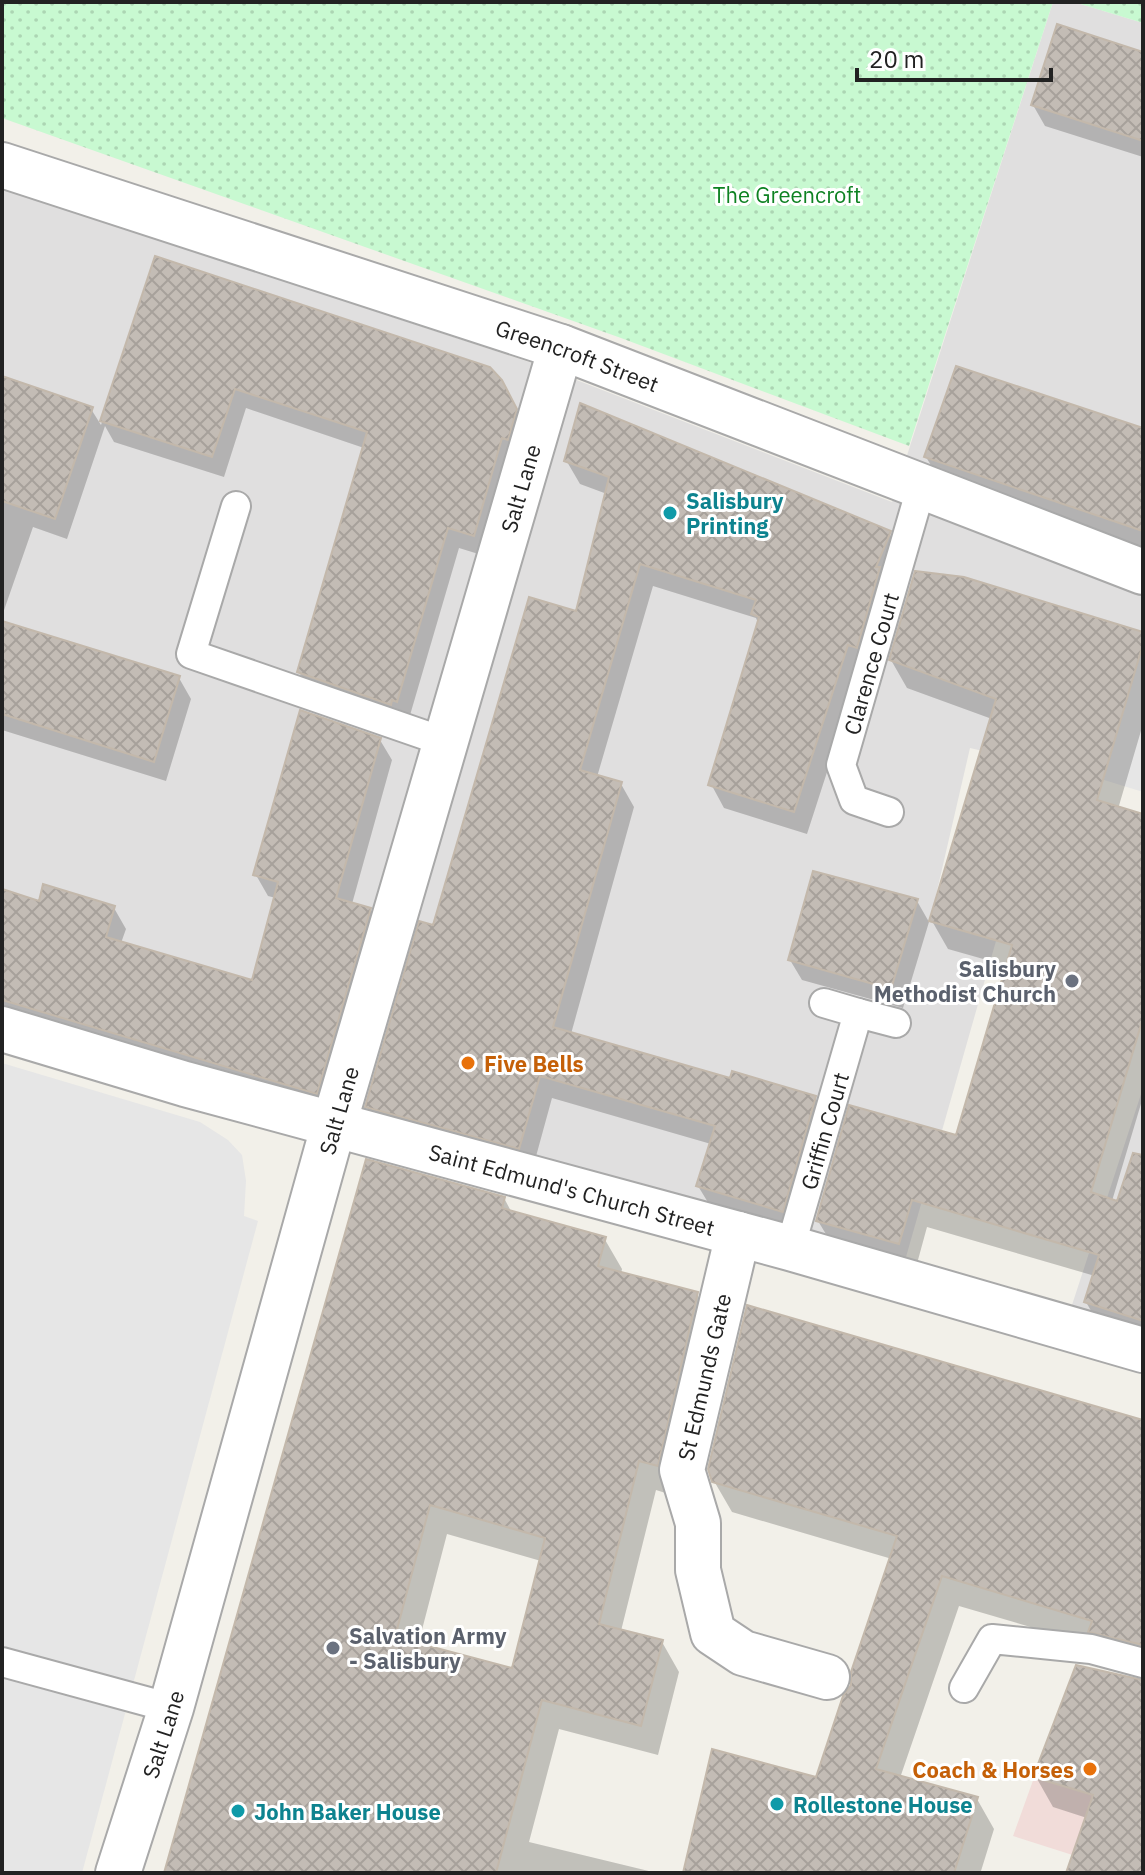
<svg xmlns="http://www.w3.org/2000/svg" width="1145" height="1875" font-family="'IBM Plex Sans',sans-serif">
<defs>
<pattern id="park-dots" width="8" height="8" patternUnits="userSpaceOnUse" patternTransform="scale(2)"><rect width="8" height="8" fill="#c8f9d1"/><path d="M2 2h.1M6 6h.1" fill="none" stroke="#acd5b3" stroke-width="1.8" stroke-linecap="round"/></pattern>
<pattern id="building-cross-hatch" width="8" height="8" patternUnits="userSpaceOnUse" patternTransform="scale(2)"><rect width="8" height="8" fill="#c3bcb5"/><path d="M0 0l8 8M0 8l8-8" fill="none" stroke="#a7a19b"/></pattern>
</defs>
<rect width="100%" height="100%" fill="#f2f0e9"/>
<path fill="#e0dfdf" d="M 1053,2 L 1074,2 L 1143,23 L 1143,644 L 1101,779 L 970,748 L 930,921 L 996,941 L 906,1257 L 325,1100 L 2,1006 L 2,188 L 535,364 L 892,502 Z
M 1143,1088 L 1143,1331 L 1071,1308 Z"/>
<path fill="#f1dcd9" d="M 1053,1725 L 1143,1760 L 1129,1873 L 1013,1836 Z"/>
<path fill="url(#park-dots)" d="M 2,2 L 1053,2 L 909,446 L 621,338 L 2,118 Z
M 1074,2 L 1143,2 L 1143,23 Z"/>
<path fill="#e6e6e6" d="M 1143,643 L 1143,792 L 1101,779 Z
M 2,1063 L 200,1122 L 228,1140 L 242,1155 L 246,1181 L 244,1216 L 258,1221 L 82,1873 L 2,1873 Z"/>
<path fill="#0003" fill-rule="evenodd" d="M 1143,54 L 1143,157 L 1045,126 L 1033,105 Z
M 156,258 L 513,403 L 528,432 L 485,556 L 459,548 L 408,722 L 311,693 L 299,672 L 364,448 L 246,408 L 224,477 L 114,442 L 105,426 L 67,539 L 33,527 L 2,616 L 2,379 L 91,409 L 101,425 Z
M 1143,432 L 1143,548 L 938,477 L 926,457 Z
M 566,460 L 889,533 L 903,556 L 861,667 L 807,834 L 724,808 L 711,784 L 759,625 L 756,618 L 653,586 L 597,777 L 621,784 L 634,807 L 571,1034 L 731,1080 L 815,1098 L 828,1121 L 796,1234 L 712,1209 L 698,1186 L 711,1144 L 552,1098 L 532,1171 L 381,1130 L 367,1107 L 435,928 L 578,614 L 607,494 L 580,484 Z
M 2,623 L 179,678 L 191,699 L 166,781 L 2,730 Z
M 1143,634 L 1143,724 L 1118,809 L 1143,816 L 1143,1097 L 1112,1201 L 1143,1211 L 1143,1343 L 1102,1330 L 1086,1302 L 1095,1276 L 927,1227 L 915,1271 L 835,1249 L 818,1221 L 957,1138 L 1008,966 L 948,949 L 932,921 L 992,719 L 907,688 L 891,660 Z
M 380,740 L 392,760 L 352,904 L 370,909 L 382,930 L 328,1114 L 2,1016 L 2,890 L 41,902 L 114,908 L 126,929 L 121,943 L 253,982 L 276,898 L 268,896 L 256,875 Z
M 917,901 L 929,922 L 903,1008 L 802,980 L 790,960 Z
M 504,1198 L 512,1213 L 604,1238 L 622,1269 L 621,1274 L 697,1294 L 715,1325 L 675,1496 L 656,1490 L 621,1631 L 662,1642 L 679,1672 L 658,1755 L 559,1729 L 529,1842 L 657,1873 L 166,1873 ZM 447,1534 L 541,1561 L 513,1670 L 418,1645 Z
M 1143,1422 L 1143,1671 L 1099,1647 L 959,1606 L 900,1778 L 977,1799 L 994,1829 L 981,1871 L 988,1873 L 685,1873 L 817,1779 L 853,1685 L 892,1559 L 732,1512 L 714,1481 Z
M 1143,1681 L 1143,1873 L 1068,1873 L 1087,1818 L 1053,1807 L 1036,1777 Z"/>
<path fill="url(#building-cross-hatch)" stroke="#c3b8ab" stroke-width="2" fill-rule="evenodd" d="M 1057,24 L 1143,52 L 1143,141 L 1031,105 Z
M 155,256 L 490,367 L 502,380 L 517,409 L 508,440 L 502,438 L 474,536 L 448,528 L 397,702 L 392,700 L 391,705 L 297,672 L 367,432 L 235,389 L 212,457 L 100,421 Z
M 956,366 L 1143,428 L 1143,531 L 924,457 Z
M 2,376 L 93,407 L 55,519 L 2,501 Z
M 580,403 L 891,531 L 876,567 L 880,567 L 857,648 L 848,645 L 794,812 L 708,785 L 759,617 L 751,614 L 756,600 L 640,564 L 580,770 L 622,782 L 553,1027 L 730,1078 L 732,1071 L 816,1096 L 783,1212 L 696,1186 L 715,1126 L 540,1076 L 519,1149 L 365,1107 L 419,921 L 433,925 L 529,597 L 576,611 L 609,477 L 564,461 Z
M 915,571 L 964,577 L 1143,632 L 1143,644 L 1097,800 L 1143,814 L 1143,1018 L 1091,1192 L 1117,1201 L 1133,1153 L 1143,1155 L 1143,1321 L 1084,1302 L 1099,1255 L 912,1200 L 899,1244 L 816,1221 L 849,1105 L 956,1135 L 1012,945 L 929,921 L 996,699 L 889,660 Z
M 2,621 L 180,676 L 154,762 L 2,714 Z
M 300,710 L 381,738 L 336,898 L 371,908 L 317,1094 L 2,1000 L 2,889 L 39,901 L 43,884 L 115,906 L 106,937 L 252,980 L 278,882 L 253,875 Z
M 813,871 L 918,899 L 891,989 L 788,960 Z
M 366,1159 L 505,1197 L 502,1208 L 606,1237 L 598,1266 L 698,1292 L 658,1466 L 639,1461 L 599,1624 L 663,1640 L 641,1726 L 542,1700 L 496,1873 L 164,1873 ZM 430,1505 L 545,1538 L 512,1668 L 395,1637 Z
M 747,1305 L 1143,1420 L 1143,1645 L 1088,1632 L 1092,1621 L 942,1576 L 876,1769 L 978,1797 L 954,1873 L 683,1873 L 712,1749 L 816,1777 L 843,1696 L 851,1685 L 851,1672 L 897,1536 L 712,1482 L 708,1469 Z
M 1076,1665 L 1143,1680 L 1143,1873 L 1066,1873 L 1093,1795 L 1033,1777 Z"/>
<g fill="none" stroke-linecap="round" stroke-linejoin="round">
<g stroke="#a9a9a9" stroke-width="32">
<g id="service">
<path d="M 236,506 L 191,654 L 448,743"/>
<path id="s1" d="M 889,812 L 854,800 L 841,765 L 921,488"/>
<path d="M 858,1013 L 896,1023"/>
<path id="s2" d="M 790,1248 L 858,1013 L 824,1003"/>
<path d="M 2,1662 L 171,1708"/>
<path d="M 964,1688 L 992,1639 L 1091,1649 L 1143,1663"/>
</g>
</g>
<g stroke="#a9a9a9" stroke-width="48">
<g id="minor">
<path id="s3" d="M 2,165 L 561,347 L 1143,572"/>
<path id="s4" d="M 2,1029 L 185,1084 L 790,1248 L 1143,1350"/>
<path d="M 738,1234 L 682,1470 L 698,1523 L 698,1570 L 713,1633 L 743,1653 L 827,1677"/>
<path id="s5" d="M 118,1873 L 171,1708 L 334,1124 L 561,347"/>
</g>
</g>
<use href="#service" stroke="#fff" stroke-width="28"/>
<use href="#minor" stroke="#fff" stroke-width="44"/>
</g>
<g fill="#0f9aa8" stroke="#fff" stroke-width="3">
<circle cx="670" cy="513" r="8"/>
<circle cx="777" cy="1804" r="8"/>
<circle cx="238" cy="1811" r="8"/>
</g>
<g fill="#6b7280" stroke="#fff" stroke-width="3">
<circle cx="1072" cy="981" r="8"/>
<circle cx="333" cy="1648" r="8"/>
</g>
<g fill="#e8710a" stroke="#fff" stroke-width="3">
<circle cx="468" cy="1063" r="8"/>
<circle cx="1090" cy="1769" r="8"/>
</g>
<g text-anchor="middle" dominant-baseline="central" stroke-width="6" stroke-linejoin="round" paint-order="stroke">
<g font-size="22" fill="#0e8222" stroke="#fff">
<text x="787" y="194">The Greencroft</text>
</g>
<g font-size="22" fill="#222" stroke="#fff">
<text stroke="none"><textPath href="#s3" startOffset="606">Greencroft Street</textPath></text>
<text stroke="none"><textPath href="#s5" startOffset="1442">Salt Lane</textPath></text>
<text stroke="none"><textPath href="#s1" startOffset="180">Clarence Court</textPath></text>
<text stroke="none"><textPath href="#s5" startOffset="794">Salt Lane</textPath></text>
<text stroke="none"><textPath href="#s2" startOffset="122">Griffin Court</textPath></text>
<text stroke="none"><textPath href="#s4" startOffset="592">Saint Edmund's Church Street</textPath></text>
<text transform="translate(704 1377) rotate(-77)">St Edmunds Gate</text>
<text stroke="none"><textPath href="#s5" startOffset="146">Salt Lane</textPath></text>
</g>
<g font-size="22" font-weight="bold" fill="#0d838f" stroke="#fff" text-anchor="start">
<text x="686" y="500">Salisbury<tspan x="686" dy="25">Printing</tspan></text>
<text x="793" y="1804">Rollestone House</text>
<text x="254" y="1811">John Baker House</text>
</g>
<g font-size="22" font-weight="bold" fill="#5b616d" stroke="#fff" text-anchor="end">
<text x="1056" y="968">Salisbury<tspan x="1056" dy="25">Methodist Church</tspan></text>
<text x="349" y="1635" text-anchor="start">Salvation Army<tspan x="349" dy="25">- Salisbury</tspan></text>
</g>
<g font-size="22" font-weight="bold" fill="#c56008" stroke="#fff" text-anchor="start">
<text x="484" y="1063">Five Bells</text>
<text x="1074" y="1769" text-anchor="end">Coach &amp; Horses</text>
</g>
</g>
<rect width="1145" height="1875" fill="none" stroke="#222222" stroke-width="8"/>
<path d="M857 68v12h194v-12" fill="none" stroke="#222222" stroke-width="4"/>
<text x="869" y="68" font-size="24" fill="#222222" stroke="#ffffff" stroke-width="6" paint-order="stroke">20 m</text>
</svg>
